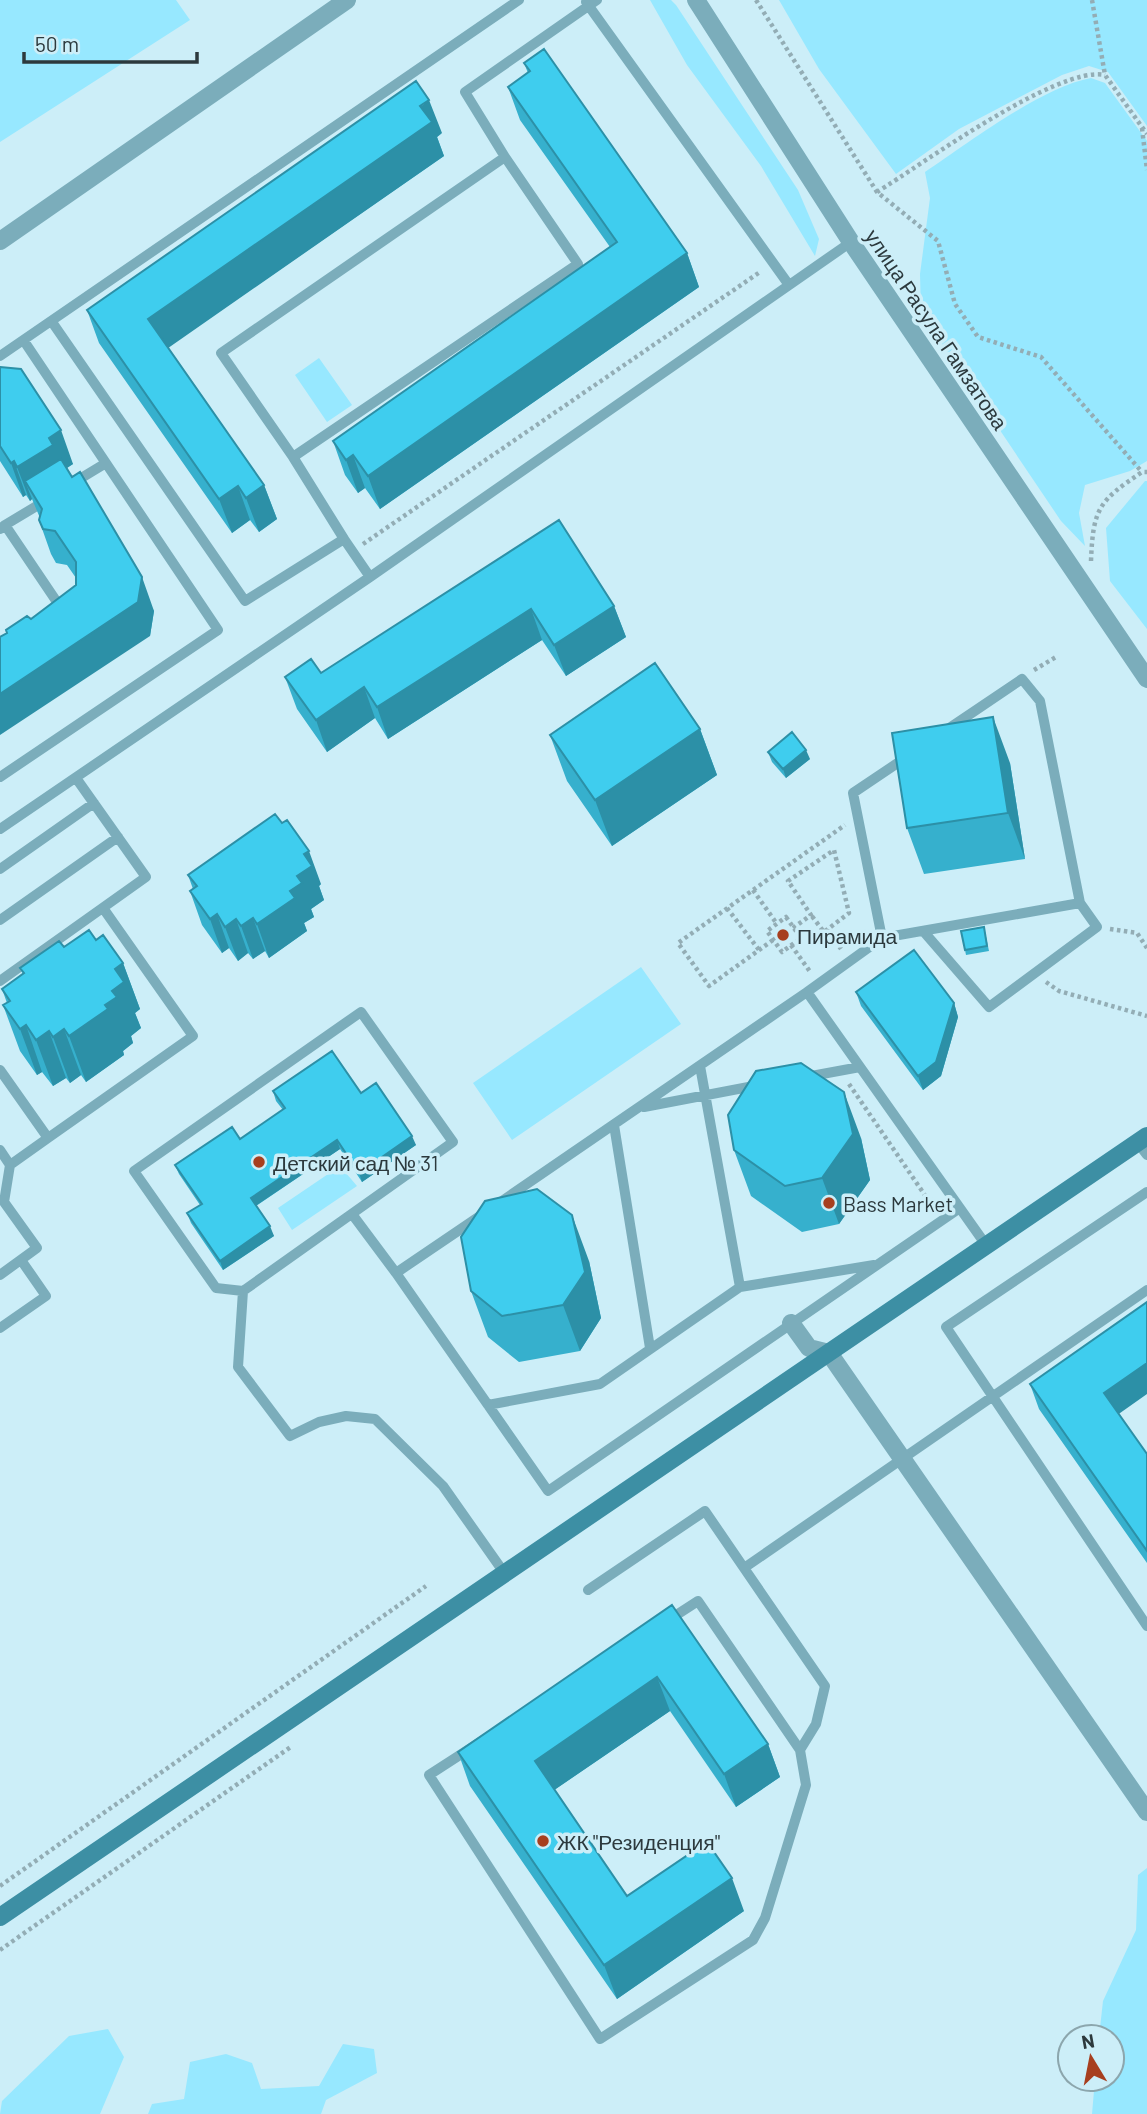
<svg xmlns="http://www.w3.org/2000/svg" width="1147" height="2114" font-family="Barlow,sans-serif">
<rect width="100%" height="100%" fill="#cceef8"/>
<path fill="#97e8ff" d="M 0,0 L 176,0 L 190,20 L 0,142 Z
M 650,0 L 671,0 L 676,5 L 798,190 L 819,239 L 815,256 L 761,166 L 687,65 Z
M 779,0 L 1147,0 L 1147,126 L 1108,72 L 1089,66 L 1062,75 L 959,129 L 896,174 L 819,69 Z
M 1091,78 L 1105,83 L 1147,141 L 1147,461 L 1130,471 L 1085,485 L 1079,513 L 1085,546 L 1061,521 L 921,313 L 920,274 L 930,198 L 925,172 C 968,143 1042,87 1091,78 Z
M 319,358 L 352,405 L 327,422 L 295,375 Z
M 1145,481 L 1147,481 L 1147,629 L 1110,581 L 1106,528 Z
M 641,967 L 681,1024 L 512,1140 L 473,1083 Z
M 340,1166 L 357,1186 L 292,1230 L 278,1208 Z
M 1147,1868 L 1147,2114 L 1092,2114 L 1095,2079 L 1112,2079 L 1112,2037 L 1099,2037 L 1103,2001 L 1136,1930 L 1138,1875 Z
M 108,2029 L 124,2057 L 100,2114 L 0,2114 L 2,2101 L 69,2036 Z
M 343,2044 L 374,2049 L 377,2073 L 326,2100 L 321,2114 L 148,2114 L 152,2104 L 184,2099 L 190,2062 L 226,2054 L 252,2063 L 261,2089 L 319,2086 Z"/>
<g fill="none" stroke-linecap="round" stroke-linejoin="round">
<path stroke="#93adb5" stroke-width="4.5" stroke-dasharray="3.5 3.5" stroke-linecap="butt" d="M 756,0 L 877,192 L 938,241 L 955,304 L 978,337 L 1041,357 L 1142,472
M 1092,0 L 1105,75 L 1147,134
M 1142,128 L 1147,170
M 877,192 C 921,165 1058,65 1105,75
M 363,544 L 760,272
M 1091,561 C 1093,508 1099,501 1142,472 L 1147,472
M 1034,670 L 1056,657
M 753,890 L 777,924
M 727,908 L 759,950
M 786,917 L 801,938 L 782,952 L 767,931 Z
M 793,928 L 811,915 L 788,881 L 834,850 L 849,913 L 824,932 L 811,915
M 1110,929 L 1137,933 L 1147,948
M 827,930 L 841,949
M 773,940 L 709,986 L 678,943 L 845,825
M 791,945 L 811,973
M 1046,982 L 1059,991 L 1147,1016
M 849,1084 L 933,1207
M 0,1886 L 426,1586
M 0,1950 L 292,1746"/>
<path stroke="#7badbb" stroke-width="10" d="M 586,2 L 789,285
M 52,322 L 245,601 L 344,539 L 293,457 L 221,353 L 505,157 L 465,92 L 597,0
M 0,356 L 519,0
M 293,457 L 578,264 L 505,157
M 73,483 L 106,463
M 5,525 L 45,501
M 0,529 L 5,525 L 63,611
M 344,539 L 370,577
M 0,777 L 218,630 L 24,341
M 0,829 L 370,577 L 851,242
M 0,869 L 94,803
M 0,920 L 118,837
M 924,932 L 989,1007 L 1097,927 L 1080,903
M 882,938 L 1080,903 L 1040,701 L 1022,679 L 948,729
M 0,981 L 146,877 L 76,778
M 807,992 L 882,938 L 853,793 L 908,756
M 700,1066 L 740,1287
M 0,1070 L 48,1138 L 193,1036 L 103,908
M 806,1077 L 860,1067
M 644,1107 L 759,1085
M 614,1125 L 650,1348
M 1137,1142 L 1147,1155
M 0,1150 L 10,1165
M 1147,1192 L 946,1327 L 1147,1626
M 499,1203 L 807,992 L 986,1245
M 352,1214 L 396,1273
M 483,1214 L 396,1273 L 548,1491 L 960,1208
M 0,1275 L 37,1248 L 4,1202 L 10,1165 L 48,1138
M 243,1291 L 216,1288 L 134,1171 L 361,1012 L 453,1142 L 243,1291 L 238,1367 L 290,1436 L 319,1422 L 346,1416 L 375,1419 L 443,1486 L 505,1574
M 0,1328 L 46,1296 L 21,1260
M 488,1405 L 600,1384 L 740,1287 L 874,1265
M 744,1568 L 825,1686 L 816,1724 L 800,1750
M 588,1590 L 705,1511 L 744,1568 L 1147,1290
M 698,1601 L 800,1750 L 806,1785 L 765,1918 L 753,1940 L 600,2039 L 429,1775 Z"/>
<path stroke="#7badbb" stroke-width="18" d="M 696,0 L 851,242 L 1147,679
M 0,241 L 347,0
M 791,1323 L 809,1348 L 829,1353 L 1147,1812"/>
<path stroke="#3d8fa4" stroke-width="18" d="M 0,1917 L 1147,1136"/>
</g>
<path fill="#36b0cd" d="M 524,63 L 687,253 L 699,287 L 380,509 L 365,488 L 358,493 L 345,475 L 333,441 L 610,247 L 520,120 L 508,87 L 528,73 Z
M 442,133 L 437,137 L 444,156 L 168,347 L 264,485 L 277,519 L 259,532 L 250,520 L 232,533 L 99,343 L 87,310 Z
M 0,367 L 73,464 L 67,468 L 154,611 L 150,636 L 31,619 L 76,585 L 76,578 L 67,565 L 56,563 L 51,554 L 39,520 L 40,518 L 32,499 L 30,501 L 26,495 L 23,497 L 0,461 Z
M 559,520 L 614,606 L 626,637 L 566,676 L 542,640 L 388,739 L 375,718 L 327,752 L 297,709 L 285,677 L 321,673 Z
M 700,729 L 717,775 L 612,846 L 567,781 L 550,735 Z
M 768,752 L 810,759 L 786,778 L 772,762 Z
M 1010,763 L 1025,859 L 924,874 L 907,828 Z
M 188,875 L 321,884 L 319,886 L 324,900 L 311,909 L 314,917 L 304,923 L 307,931 L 269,958 L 265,951 L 253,959 L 248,953 L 238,961 L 229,948 L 222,953 L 202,925 L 190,891 L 193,889 Z
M 984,927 L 989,951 L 966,955 L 965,950 Z
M 96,940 L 123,963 L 140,1009 L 135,1013 L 141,1028 L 131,1036 L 133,1043 L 123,1051 L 124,1055 L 86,1082 L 81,1075 L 70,1083 L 66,1078 L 53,1086 L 42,1072 L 37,1075 L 20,1051 L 3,1005 L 7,1003 L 2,989 L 23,974 L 20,968 L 64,947 Z
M 856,992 L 954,1003 L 958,1017 L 941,1076 L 923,1090 L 861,1006 Z
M 273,1091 L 361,1093 L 416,1145 L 362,1182 L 340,1149 L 256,1206 L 274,1236 L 223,1270 L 191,1223 L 187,1213 L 200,1205 L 179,1174 L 175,1165 L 240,1139 L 283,1110 L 276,1101 Z
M 861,1138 L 870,1180 L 839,1224 L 802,1232 L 751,1196 L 734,1150 Z
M 589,1261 L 601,1318 L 580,1351 L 519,1362 L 488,1337 L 471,1291 Z
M 1030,1384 L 1119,1414 L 1147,1454 L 1147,1563 L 1039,1409 Z
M 672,1605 L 768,1744 L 780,1777 L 736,1807 L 670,1711 L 554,1790 L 627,1896 L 744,1911 L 617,1999 L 470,1786 L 458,1752 Z"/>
<path fill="#2c90a7" d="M 429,100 L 442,133 L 437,137 L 444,156 L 161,353 L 148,319 Z
M 687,253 L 699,287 L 380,509 L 368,476 Z
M 61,430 L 73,464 L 62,471 L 25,481 L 32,499 L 30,501 L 17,467 L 49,438 Z
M 353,455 L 365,488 L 358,493 L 346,460 Z
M 14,461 L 26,495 L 23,497 L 11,463 Z
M 264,485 L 277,519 L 259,532 L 246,498 Z
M 238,486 L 250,520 L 232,533 L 219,499 Z
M 142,577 L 154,611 L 150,636 L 0,735 L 0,694 Z
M 614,606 L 626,637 L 566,676 L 554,645 Z
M 531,609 L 542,640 L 388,739 L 377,707 Z
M 364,687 L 375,718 L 327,752 L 316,720 Z
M 993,717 L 1010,763 L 1025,859 L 1008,813 Z
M 700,729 L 717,775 L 612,846 L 595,800 Z
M 806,750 L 810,759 L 786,778 L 783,769 Z
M 309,851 L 321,884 L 319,886 L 324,900 L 311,909 L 314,917 L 304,923 L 307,931 L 269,958 L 257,924 L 297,876 L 304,854 Z
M 217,914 L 229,948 L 222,953 L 210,919 Z
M 253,918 L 265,951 L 253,959 L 241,926 Z
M 236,919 L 248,953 L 238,961 L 225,927 Z
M 123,963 L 140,1009 L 135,1013 L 141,1028 L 131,1036 L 133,1043 L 123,1051 L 124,1055 L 86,1082 L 69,1036 L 105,1005 L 112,991 L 115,969 Z
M 954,1003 L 958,1017 L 941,1076 L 923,1090 L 918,1076 Z
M 26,1025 L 42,1072 L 37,1075 L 20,1029 Z
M 64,1029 L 81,1075 L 70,1083 L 53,1037 Z
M 49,1031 L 66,1078 L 53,1086 L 36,1040 Z
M 844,1092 L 861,1138 L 870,1180 L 839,1224 L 822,1178 Z
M 412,1136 L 416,1145 L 362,1182 L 359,1173 Z
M 337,1140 L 340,1149 L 254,1207 L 251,1198 Z
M 572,1215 L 589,1261 L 601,1318 L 580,1351 L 563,1305 Z
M 270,1226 L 274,1236 L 223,1270 L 220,1261 Z
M 1147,1363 L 1147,1394 L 1113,1418 L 1104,1393 Z
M 657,1677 L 670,1711 L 547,1795 L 535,1761 Z
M 768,1744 L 780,1777 L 736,1807 L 724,1774 Z
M 732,1878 L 744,1911 L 617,1999 L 604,1965 Z"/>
<path fill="#3fcdee" stroke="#2c90a7" stroke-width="2" d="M 544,49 L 687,253 L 368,476 L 353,455 L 346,460 L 333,441 L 617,242 L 508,87 L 530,71 L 524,63 Z
M 416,81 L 429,100 L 420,106 L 432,122 L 148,319 L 264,485 L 246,498 L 238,486 L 219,499 L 87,310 Z
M 0,367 L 21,369 L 61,430 L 49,438 L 53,445 L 17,467 L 14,461 L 11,463 L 0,446 Z
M 61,459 L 72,477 L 80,472 L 142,577 L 138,602 L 0,694 L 0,637 L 7,633 L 6,630 L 27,616 L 31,619 L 76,585 L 76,562 L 55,531 L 43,529 L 39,520 L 42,509 L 25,481 Z
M 559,520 L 614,606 L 554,645 L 531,609 L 377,707 L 364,687 L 316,720 L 285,677 L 311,659 L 321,673 Z
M 655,663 L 700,729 L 595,800 L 550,735 Z
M 993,717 L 1008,813 L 907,828 L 892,733 Z
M 792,732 L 806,750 L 783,769 L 768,752 Z
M 275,814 L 282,823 L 287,820 L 309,851 L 304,854 L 312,866 L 297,876 L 302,883 L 290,891 L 295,898 L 257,924 L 253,918 L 241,926 L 236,919 L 225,927 L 217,914 L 210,919 L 190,891 L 197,886 L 188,875 Z
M 984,927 L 987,946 L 965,950 L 961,931 Z
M 89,930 L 96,940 L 103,935 L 123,963 L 115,969 L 124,982 L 112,991 L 117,997 L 105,1005 L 108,1009 L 69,1036 L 64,1029 L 53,1037 L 49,1031 L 36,1040 L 26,1025 L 20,1029 L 3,1005 L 10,1001 L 2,989 L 24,973 L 20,968 L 59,941 L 64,947 Z
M 914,950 L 954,1003 L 936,1062 L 918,1076 L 856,992 Z
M 332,1051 L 361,1093 L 376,1083 L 412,1136 L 359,1173 L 337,1140 L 251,1198 L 270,1226 L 220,1261 L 187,1213 L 202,1204 L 175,1165 L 232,1127 L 240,1139 L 285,1108 L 273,1091 Z
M 801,1063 L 844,1092 L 853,1134 L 822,1178 L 785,1186 L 734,1150 L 728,1115 L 756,1071 Z
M 537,1189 L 572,1215 L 585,1272 L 563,1305 L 502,1316 L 471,1291 L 461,1237 L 485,1201 Z
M 1147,1302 L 1147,1363 L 1104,1393 L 1147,1454 L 1147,1551 L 1030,1384 Z
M 672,1605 L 768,1744 L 724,1774 L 657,1677 L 535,1761 L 627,1896 L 707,1842 L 732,1878 L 604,1965 L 458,1752 Z"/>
<g fill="#a73f1f" stroke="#cceef8" stroke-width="2.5">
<circle cx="783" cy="935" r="7"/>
<circle cx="259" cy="1162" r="7"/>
<circle cx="829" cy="1203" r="7"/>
<circle cx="543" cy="1841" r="7"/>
</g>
<g text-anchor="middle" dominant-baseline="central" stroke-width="7" stroke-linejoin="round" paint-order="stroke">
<g font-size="21" fill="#2c393d" stroke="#cceef8">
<text transform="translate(937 329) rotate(56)">улица Расула Гамзатова</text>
</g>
<g font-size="21" fill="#2c393d" stroke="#cceef8" text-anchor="start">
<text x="797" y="935">Пирамида</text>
<text x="273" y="1162">Детский сад № 31</text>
<text x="843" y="1203">Bass Market</text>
<text x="557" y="1841">ЖК "Резиденция"</text>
</g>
</g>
<g transform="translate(1091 2058) rotate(350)"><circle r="33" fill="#cceef8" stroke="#8ca6ad" stroke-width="2"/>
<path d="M0-5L12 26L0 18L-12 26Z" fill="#a73f1f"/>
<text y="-10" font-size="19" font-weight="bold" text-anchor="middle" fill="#2c393d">N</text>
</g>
<path d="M24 52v10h173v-10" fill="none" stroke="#2c393d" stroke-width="3.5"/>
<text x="35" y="52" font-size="21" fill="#2c393d" stroke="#cceef8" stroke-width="5" paint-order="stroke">50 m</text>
</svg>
